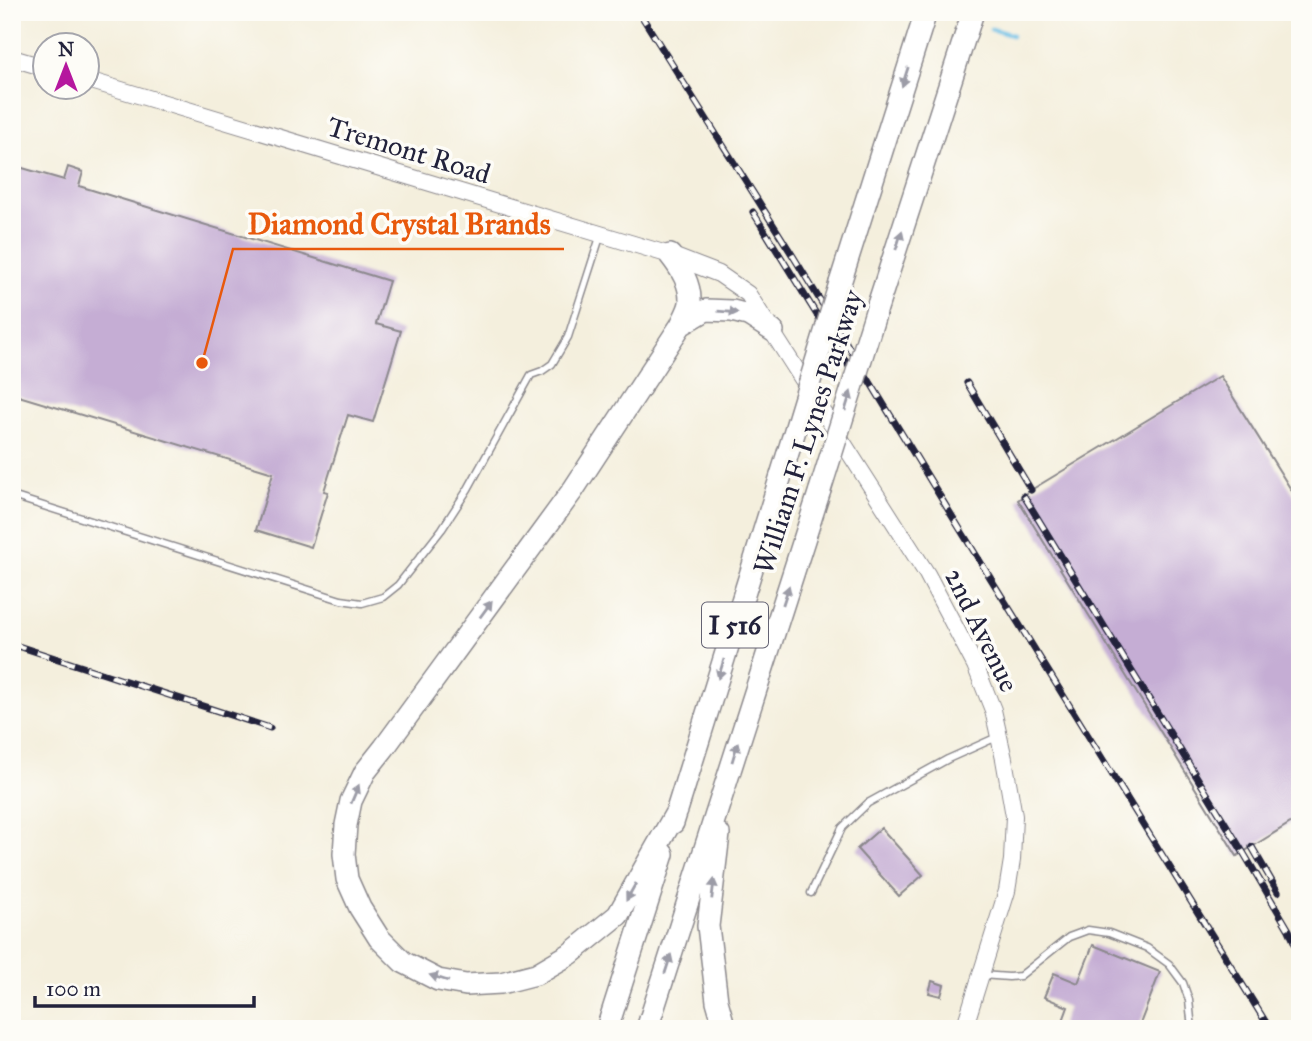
<svg xmlns="http://www.w3.org/2000/svg" width="1312" height="1041" font-family="'IM FELL Great Primer',serif">
<rect width="100%" height="100%" fill="#fdfcf7"/>
<filter id="ink" filterUnits="userSpaceOnUse"><feTurbulence type="fractalNoise" baseFrequency=".0143" numOctaves="2"/><feDisplacementMap in="SourceGraphic" scale="14" xChannelSelector="R" yChannelSelector="G"/><feConvolveMatrix kernelMatrix="1 2 1 2 8 2 1 2 1" color-interpolation-filters="sRGB"/></filter>
<filter id="wash" filterUnits="userSpaceOnUse"><feTurbulence type="fractalNoise" baseFrequency=".00686" numOctaves="4" result="noise"/><feDisplacementMap in="SourceGraphic" scale="28" xChannelSelector="R" yChannelSelector="G"/><feGaussianBlur stdDeviation="1.57" result="paint"/><feColorMatrix in="noise" values="0 0 0 0 0 0 0 0 0 0 0 0 0 0 0 0 0 1.4 0 .05"/><feComposite in="paint" operator="in"/></filter>
<g filter="url(#wash)">
<rect width="100%" height="100%" fill="#f4efdd"/>
<g fill="none" stroke-linecap="round" stroke-linejoin="round">
<path stroke="#69bfe6" stroke-width="4.5" d="M 991,29 L 1012,35"/>
</g>
<g id="blocks">
<path fill="#c5add4" d="M 12,165 L 64,180 L 68,167 L 83,172 L 79,186 L 389,281 L 376,324 L 401,331 L 373,422 L 348,415 L 324,491 L 328,492 L 311,547 L 256,530 L 273,473 L 12,394 Z
M 1220,376 L 1300,504 L 1300,817 L 1237,856 L 1018,500 L 1031,490 Z
M 881,828 L 923,875 L 899,896 L 857,849 Z
M 1093,945 L 1160,972 L 1138,1029 L 1060,1029 L 1068,1007 L 1044,997 L 1054,973 L 1078,983 Z
M 932,981 L 944,985 L 941,996 L 929,993 Z"/>
</g>
</g>
<g filter="url(#ink)">
<use href="#blocks" fill-opacity="0" stroke="#8b888c" stroke-width="2"/>
<g fill="none" stroke-linecap="round" stroke-linejoin="round">
<g stroke="#8b888c" stroke-width="9">
<path id="lane" d="M 12,496 L 341,600 L 362,603 L 383,597 L 398,585 L 442,529 L 468,489 L 531,375 L 542,371 L 552,364 L 568,337 L 600,237
M 811,893 L 842,828 L 868,803 L 948,759 L 997,737
M 981,975 L 1009,977 L 1020,976 L 1069,937 L 1088,930 L 1109,933 L 1147,948 L 1169,964 L 1183,983 L 1189,1000 L 1192,1029"/>
</g>
<g stroke="#8b888c" stroke-width="18">
<path id="secondary" d="M 12,58 L 46,68
M 88,80 L 670,255 L 719,274 L 748,294 L 927,574 L 975,665 L 993,710 L 1004,759 L 1014,816 L 1012,860 L 1007,891 L 964,1029"/>
</g>
<g stroke="#8b888c" stroke-width="24">
<path id="highway" d="M 670,255 C 681,269 691,284 690,303 C 689,310 684,318 681,325 L 573,490 L 384,748 L 365,772 L 351,801 L 346,825 L 344,854 L 347,879 L 360,908 L 379,938 L 403,962 L 438,980 L 466,985 L 501,983 L 536,974 L 570,954 L 618,915 L 677,811
M 840,283 L 926,12
M 878,305 L 973,12
M 681,325 L 706,310 L 732,311 L 748,315 L 773,331
M 673,823 L 792,440
M 719,834 L 708,926 L 717,1001 L 725,1029
M 607,1029 L 663,854
M 647,1029 L 820,490"/>
</g>
<use href="#lane" stroke="#fff" stroke-width="6"/>
<use href="#secondary" stroke="#fff" stroke-width="16"/>
<use href="#highway" stroke="#fff" stroke-width="21"/>
<g stroke="#22223b" stroke-width="7">
<path id="rail" d="M 639,12 L 793,256 L 960,529 L 1270,1029
M 753,212 L 856,378
M 967,383 L 1031,490
M 1024,496 L 1243,852 L 1289,930 L 1300,955
M 12,644 L 270,728
M 1252,847 L 1278,892"/>
</g>
<use href="#rail" stroke="#fdfcf7" stroke-width="4.5" stroke-dasharray="13" stroke-linecap="butt"/>
<g stroke="#8b888c" stroke-width="24" stroke-linecap="butt">
<path id="highway-bridge" d="M 792,440 L 840,283
M 820,490 L 878,305"/>
</g>
<use href="#highway-bridge" stroke="#fff" stroke-width="21"/>
</g>
<defs><path id="oneway-solid" d="M-6-.8H1V-3.2L6.5 0L1 3.2V.8H-6Z" transform="scale(1.75)"/></defs>
<g fill="#9c9ca7">
<use href="#oneway-solid" transform="translate(905 77) rotate(108)"/>
<use href="#oneway-solid" transform="translate(899 240) rotate(-72)"/>
<use href="#oneway-solid" transform="translate(728 312) rotate(5)"/>
<use href="#oneway-solid" transform="translate(848 401) rotate(-73)"/>
<use href="#oneway-solid" transform="translate(786 595) rotate(-72)"/>
<use href="#oneway-solid" transform="translate(486 609) rotate(-54)"/>
<use href="#oneway-solid" transform="translate(721 669) rotate(107)"/>
<use href="#oneway-solid" transform="translate(735 752) rotate(-73)"/>
<use href="#oneway-solid" transform="translate(355 794) rotate(-67)"/>
<use href="#oneway-solid" transform="translate(713 889) rotate(-83)"/>
<use href="#oneway-solid" transform="translate(631 892) rotate(119)"/>
<use href="#oneway-solid" transform="translate(668 964) rotate(-72)"/>
<use href="#oneway-solid" transform="translate(439 978) rotate(-162)"/>
</g>
</g>
<g text-anchor="middle" dominant-baseline="central" stroke-width="7" stroke-linejoin="round" paint-order="stroke">
<rect fill="#fdfcf7" stroke="#646373" stroke-width="2" x="702" y="602.5" width="66" height="45" rx="5"/>
<g font-size="26" font-weight="bold" fill="#22223b">
<text x="735" y="625">I 516</text>
</g>
<g font-size="28" fill="#22223b" stroke="#fdfcf7">
<text transform="translate(409 150) rotate(17)">Tremont Road</text>
<text transform="translate(808 432) rotate(-72)">William F. Lynes Parkway</text>
<text transform="translate(982 630) rotate(64)">2nd Avenue</text>
</g>
</g>
<path fill="none" stroke="#e8590c" stroke-width="2.5" d="M202 363L233 249H564"/>
<circle fill="#e8590c" stroke="#fdfcf7" stroke-width="2.5" cx="202" cy="363" r="7"/>
<g font-size="30" text-anchor="middle" font-weight="bold" fill="#e8590c" stroke="#fdfcf7" stroke-width="7" stroke-linejoin="round" paint-order="stroke">
<text x="399" y="234">Diamond Crystal Brands</text>
</g>
<rect width="1312" height="1041" fill="none" stroke="#fdfcf7" stroke-width="42"/>
<g transform="translate(66 66)"><circle r="33" fill="#fdfcf7" stroke="#a5a5ac" stroke-width="2"/>
<path d="M0-5L12 26L0 18L-12 26Z" fill="#b5179e"/>
<text y="-10" font-size="19" font-weight="bold" text-anchor="middle" fill="#22223b">N</text>
</g>
<path d="M35 996v10h219v-10" fill="none" stroke="#22223b" stroke-width="3.5"/>
<text x="46" y="996" font-size="21" fill="#22223b" stroke="#fdfcf7" stroke-width="5" paint-order="stroke">100 m</text>
</svg>
